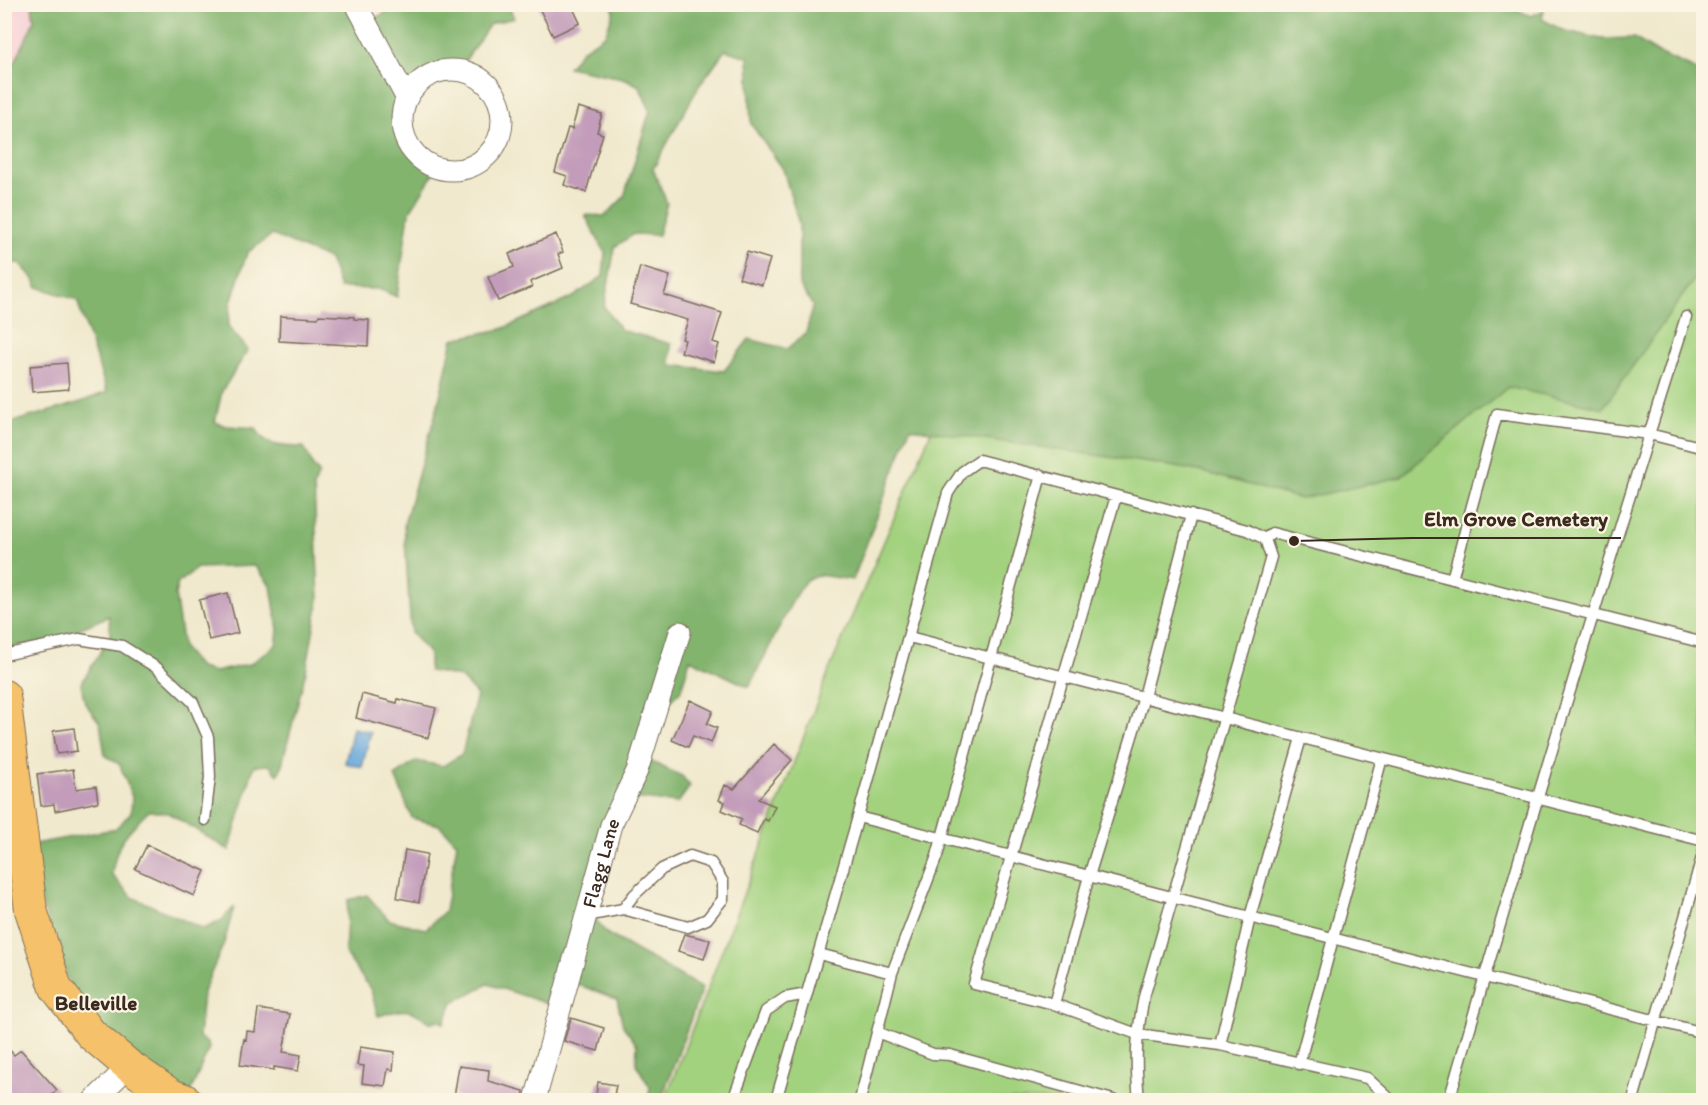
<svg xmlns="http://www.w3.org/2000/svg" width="1708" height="1105" font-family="Itim,sans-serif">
<rect width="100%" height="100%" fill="#fcf5e5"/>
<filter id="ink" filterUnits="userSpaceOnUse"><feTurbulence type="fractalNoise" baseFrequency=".0167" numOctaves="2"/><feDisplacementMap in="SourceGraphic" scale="12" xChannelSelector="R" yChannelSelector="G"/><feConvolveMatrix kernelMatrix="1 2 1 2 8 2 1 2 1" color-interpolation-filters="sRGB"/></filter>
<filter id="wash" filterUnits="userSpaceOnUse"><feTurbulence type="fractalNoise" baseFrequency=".008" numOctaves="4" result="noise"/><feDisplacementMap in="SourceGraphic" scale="24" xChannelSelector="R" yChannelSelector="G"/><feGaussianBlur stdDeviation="1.35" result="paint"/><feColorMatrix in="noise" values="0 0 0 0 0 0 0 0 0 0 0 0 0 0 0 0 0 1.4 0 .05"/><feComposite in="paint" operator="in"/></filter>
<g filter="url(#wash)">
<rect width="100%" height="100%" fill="#f0e9cd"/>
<path fill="#f7cfd5" d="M 4,5 L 32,5 L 34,21 L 7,79 L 5,79 Z"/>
<path fill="#a3d27f" stroke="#6f7e4e" stroke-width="1.5" d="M 1703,222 L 1703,1100 L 665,1100 L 830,668 L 939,413 Z"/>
<path fill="#82b46e" stroke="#5e6f46" stroke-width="1.5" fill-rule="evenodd" d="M 364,4 L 373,19 L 401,5 L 508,5 L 514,18 L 490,24 L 452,80 L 403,92 L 395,96 L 416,157 L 434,173 L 409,213 L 397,297 L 379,289 L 340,288 L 329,259 L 272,235 L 247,253 L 231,302 L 228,326 L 248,350 L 222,391 L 215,422 L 226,426 L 256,428 C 266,449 285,446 304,447 L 313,466 L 319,473 L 314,486 L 319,600 L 306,671 L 281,768 L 278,775 L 269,765 L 254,766 L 229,850 L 169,813 L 149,811 C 126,833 116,842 112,875 L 132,897 L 203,929 L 221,921 L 234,907 L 224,943 L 203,992 L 199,1037 L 208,1044 L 209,1048 L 187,1100 L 85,1031 L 23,846 L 115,829 L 131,813 L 132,797 L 120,765 L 105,755 L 100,723 L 85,703 L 81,684 L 110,636 L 109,616 L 53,640 L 5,648 L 5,424 L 78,403 L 107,392 L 77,300 L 37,287 L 34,279 L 19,263 L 5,263 L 5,79 L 7,79 L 34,21 L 32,5 ZM 255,566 L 271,586 L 278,630 L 276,645 L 250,664 L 215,672 L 200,668 L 183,648 L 175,594 L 178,583 L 197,568 Z
M 611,5 L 1505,5 L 1531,16 L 1544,10 L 1542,19 L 1562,30 L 1601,39 L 1634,38 L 1660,54 L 1695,69 L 1703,75 L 1703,267 L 1603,408 L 1508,387 L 1400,477 L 1301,499 L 1199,471 L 1164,465 L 910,428 L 853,580 L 819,575 L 805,581 L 794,598 L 749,687 L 690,659 L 681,690 L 655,716 L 645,759 L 682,776 L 690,786 L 678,803 L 622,797 L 586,907 L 606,933 L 702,988 L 661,1100 L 648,1100 L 650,1087 L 636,1064 L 637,1045 L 623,1026 L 617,999 L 568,981 L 555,1006 L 488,984 L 453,1002 L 444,1023 L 436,1020 L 431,1023 C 409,1006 404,1009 378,1016 L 371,990 L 345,953 L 348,900 L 367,895 L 389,920 L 426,929 L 445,911 L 457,843 L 439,825 L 412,818 L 395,776 L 416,761 L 443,766 L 462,754 L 477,695 L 460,677 L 429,671 L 429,653 L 411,633 L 404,524 L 438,405 L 453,339 L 502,329 L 573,297 L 603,276 L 605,253 L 585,215 L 605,216 L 624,197 L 650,110 L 639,86 L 626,79 L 568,67 L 582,50 L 605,35 L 614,11 ZM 725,50 L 748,57 L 751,124 L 783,169 L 799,224 L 799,285 L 813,306 L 806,333 L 787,349 L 749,339 L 724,371 L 670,365 L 671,344 L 621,330 L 604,307 L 615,247 L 634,234 L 658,235 L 667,203 L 653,169 L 699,86 Z"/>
<path fill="#67a7da" stroke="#51687c" stroke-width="1.5" d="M 353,728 L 371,732 L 362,767 L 345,763 Z"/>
<g id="blocks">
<path fill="#c29cba" d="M 537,4 L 571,4 L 580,23 L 553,36 Z
M 578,107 L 602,114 L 597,132 L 603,134 L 586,192 L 564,185 L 567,176 L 555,172 L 568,128 L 572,129 Z
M 556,234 L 563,252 L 558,254 L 563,268 L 530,282 L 532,287 L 498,301 L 488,277 L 514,267 L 509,254 Z
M 747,252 L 770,259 L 762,285 L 739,278 Z
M 640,267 L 670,276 L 664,295 L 722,313 L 713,342 L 719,344 L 714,362 L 681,352 L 685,340 L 682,339 L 688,320 L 630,304 Z
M 319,315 L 354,317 L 354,319 L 369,320 L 368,346 L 279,341 L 280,316 L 318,318 Z
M 67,363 L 69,389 L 32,392 L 30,366 Z
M 228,593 L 238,633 L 209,640 L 199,600 Z
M 362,694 L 397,703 L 398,699 L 436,708 L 428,738 L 356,718 Z
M 690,700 L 713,711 L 707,724 L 717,728 L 711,743 L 693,736 L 688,747 L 672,740 Z
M 74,728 L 77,751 L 57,754 L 53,731 Z
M 774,744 L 792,760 L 758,799 L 775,806 L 768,821 L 764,819 L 757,833 L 739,825 L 742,819 L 722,810 L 725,802 L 719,800 L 725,785 L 734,789 Z
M 73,769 L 76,789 L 96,786 L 98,802 L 55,811 L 54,804 L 41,806 L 37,774 Z
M 147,845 L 205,871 L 194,896 L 135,869 Z
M 405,850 L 427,854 L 419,902 L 397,898 Z
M 684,934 L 710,940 L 704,959 L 678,951 Z
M 258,1009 L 290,1014 L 283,1052 L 301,1055 L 298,1071 L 274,1067 L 274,1070 L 240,1065 L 244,1039 L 246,1040 L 247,1031 L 255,1032 Z
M 571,1018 L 604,1028 L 598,1051 L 564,1041 Z
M 4,1044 L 14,1055 L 21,1050 L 57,1090 L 45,1101 L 15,1101 L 4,1089 Z
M 360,1047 L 395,1052 L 393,1070 L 388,1069 L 385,1086 L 362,1083 L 364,1066 L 357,1065 Z
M 459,1066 L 489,1070 L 488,1081 L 524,1091 L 523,1101 L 482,1101 L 454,1097 Z
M 598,1082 L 616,1085 L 613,1101 L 595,1101 Z"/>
</g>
</g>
<g filter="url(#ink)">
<use href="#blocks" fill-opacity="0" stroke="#7a6d5b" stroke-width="1.5"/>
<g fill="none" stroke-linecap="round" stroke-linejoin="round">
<g stroke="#7a6d5b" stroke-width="13">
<path id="service" d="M 1116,496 L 974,984 L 1054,1004 L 1137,1034 L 1220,1045 L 1367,1078 L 1391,1100
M 1265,539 L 1272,533 L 1704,643
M 1452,579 L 1497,414 L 1649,434 L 1704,448
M 909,637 L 1704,841
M 4,655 L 79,639 L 122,646 L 157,668 L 193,702 L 208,737 L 210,777 L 205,820
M 858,817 L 1704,1033
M 586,916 L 623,909 L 688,927 L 707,919 L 723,899 L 723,882 L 711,863 L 690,856 L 662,869 L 634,895 L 623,909
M 819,954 L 892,973
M 1054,1004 L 1089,876 L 1144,697 L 1191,515
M 877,1032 L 933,1054 L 950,1055 L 1113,1100
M 1220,1045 L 1250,917 L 1301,738
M 1299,1064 L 1382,758
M 733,1100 L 766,1011 L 785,998 L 807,994
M 776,1100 L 858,817 L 948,493 L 962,472 L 979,460 L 1247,530 L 1265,539 L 1271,557 L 1144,997 C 1136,1037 1135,1060 1139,1100
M 860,1100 L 892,973 L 937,856 L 1041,475
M 1452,1100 L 1450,1097 C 1525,835 1604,576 1686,317
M 1633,1100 L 1704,850"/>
</g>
<g stroke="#7a6d5b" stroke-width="23">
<g id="minor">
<path d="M 356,4 L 406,97"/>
<circle cx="452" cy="120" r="50"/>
<path d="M 94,1100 L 129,1066"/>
<path id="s1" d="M 535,1100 L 611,825 L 637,771 L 680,632"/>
</g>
</g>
<g stroke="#7a6d5b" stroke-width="34">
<path id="primary" d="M 4,696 L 31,910 L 56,988 L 91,1034 L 129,1066 L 171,1095 L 185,1100"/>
</g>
<use href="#service" stroke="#fff" stroke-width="10"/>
<use href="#minor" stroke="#fff" stroke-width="21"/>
<use href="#primary" stroke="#f5c16b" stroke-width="32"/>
</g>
</g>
<g text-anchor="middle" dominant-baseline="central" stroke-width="4.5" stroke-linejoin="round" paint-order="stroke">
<g font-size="20" fill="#3b2a1e" stroke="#fcf5e5">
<text stroke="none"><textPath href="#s1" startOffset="246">Flagg Lane</textPath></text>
</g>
<g font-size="21" font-weight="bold" fill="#3b2a1e" stroke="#fcf5e5">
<text x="96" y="1002">Belleville</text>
</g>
</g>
<path fill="none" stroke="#3b2a1e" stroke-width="2" d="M1294 541L1412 538H1621"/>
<circle fill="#3b2a1e" stroke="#fcf5e5" stroke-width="2" cx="1294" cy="541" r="6"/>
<g font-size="21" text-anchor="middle" font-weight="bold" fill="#3b2a1e" stroke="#fcf5e5" stroke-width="4.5" stroke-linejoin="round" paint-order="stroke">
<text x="1516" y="526">Elm Grove Cemetery</text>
</g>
<rect width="1708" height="1105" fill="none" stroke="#fcf5e5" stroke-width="24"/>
</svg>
